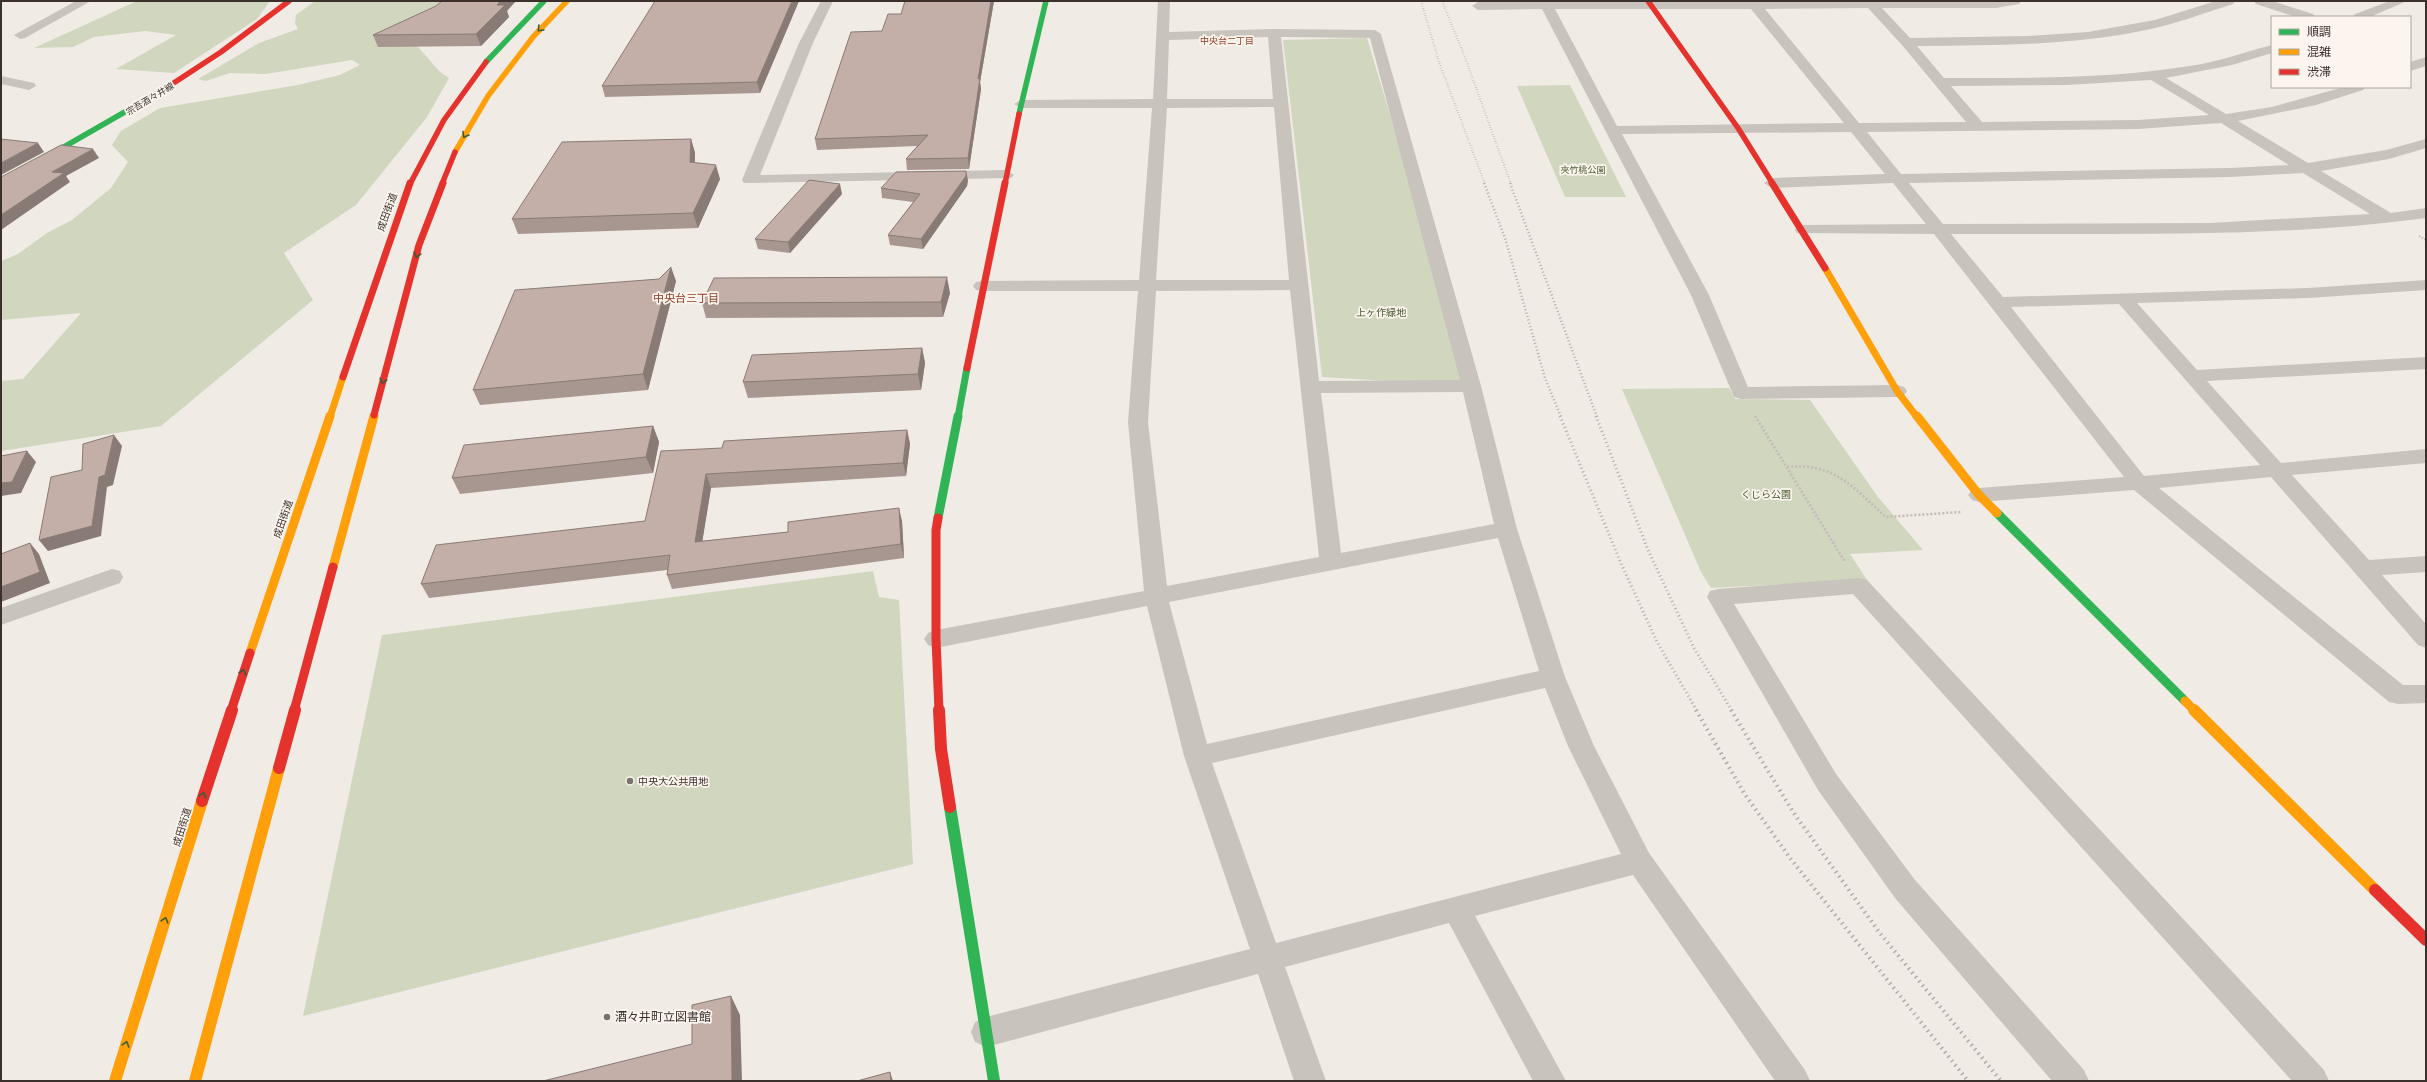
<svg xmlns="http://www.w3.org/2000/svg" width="2427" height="1082" font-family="Helvetica,'Noto Sans JP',sans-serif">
<rect width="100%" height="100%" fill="#f0ebe5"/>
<path fill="#d1d6bf" d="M 137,1 L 270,1 L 257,19 L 174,73 L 116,69 L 176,35 L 145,31 L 94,37 L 73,47 L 34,48 Z
M 315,1 L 467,1 L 405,32 L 440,72 L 449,78 L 427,117 L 356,205 L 284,253 L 313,300 L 161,426 L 1,451 L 1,381 L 23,379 L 81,313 L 1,320 L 1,261 L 18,254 L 47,233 L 72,220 L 111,188 L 128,162 L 112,145 L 121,131 L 160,108 L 298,85 L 340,75 L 360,65 L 352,60 L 266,74 L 230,73 L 206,81 L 198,79 L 259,43 L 298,29 L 295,23 L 296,15 Z
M 1367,38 L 1471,386 L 1322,377 L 1283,40 Z
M 1570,85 L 1626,197 L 1565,197 L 1517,86 Z
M 1729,388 L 1735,399 L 1810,400 L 1878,497 L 1923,550 L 1850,554 L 1867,580 L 1711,588 L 1701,572 L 1622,389 Z
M 873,571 L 879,597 L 899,600 L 913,864 L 303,1016 L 382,635 Z"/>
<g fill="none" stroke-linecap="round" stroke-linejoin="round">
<path stroke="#c2bbb6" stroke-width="2" stroke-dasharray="1.5 1.5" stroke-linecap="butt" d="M 2419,236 L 2426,240"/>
<path stroke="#c2bbb6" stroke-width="2.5" stroke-dasharray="2 2" stroke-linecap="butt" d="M 1755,416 L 1845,562
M 1787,467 C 1835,462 1853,488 1886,517 L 1961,512"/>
<path fill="#c9c3be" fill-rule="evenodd" d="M 76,1 L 91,1 L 25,38 L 20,39 L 14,35 Z
M 821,1 L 833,1 L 813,43 L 760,175 L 1006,170 L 1014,175 L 1011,178 L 744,183 L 742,180 L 799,43 Z
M 1158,1 L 1170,1 L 1169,32 L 1274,29 L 1375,30 L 1381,34 L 1481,386 L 1517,529 L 1565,677 L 1594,746 L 1649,853 L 1805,1070 L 1810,1081 L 1775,1081 L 1633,875 L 1475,916 L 1566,1081 L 1533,1081 L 1449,923 L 1285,967 L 1326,1081 L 1294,1081 L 1258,974 L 986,1047 L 975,1042 L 971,1032 L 975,1022 L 986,1017 L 1250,949 L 1184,756 L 1147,606 L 936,648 L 928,645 L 924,639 L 928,633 L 936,630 L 1144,591 L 1128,422 L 1138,291 L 982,291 L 976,290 L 973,286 L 976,282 L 982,281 L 1139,280 L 1152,108 L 1021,108 L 1014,104 L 1021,100 L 1153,99 ZM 1268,37 L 1273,99 L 1167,99 L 1169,40 ZM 1281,37 L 1370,38 L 1460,380 L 1319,381 ZM 1274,107 L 1289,280 L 1156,280 L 1167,108 ZM 1290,290 L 1319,557 L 1167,586 L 1148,422 L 1156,291 ZM 1463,392 L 1494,524 L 1341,553 L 1321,393 ZM 1498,538 L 1539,671 L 1207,744 L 1169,602 ZM 1545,688 L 1568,746 L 1621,854 L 1276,943 L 1212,763 Z
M 1538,1 L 2021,1 L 2019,4 L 1996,8 L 1882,8 L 1910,38 L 2027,36 L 2088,32 L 2155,20 L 2216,1 L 2235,1 L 2233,4 C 2204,13 2176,24 2146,30 C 2071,46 1994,45 1917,46 L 1944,78 C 2026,78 2108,79 2190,66 C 2218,62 2244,52 2272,45 L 2272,53 L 2232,65 L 2166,78 L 2226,114 L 2272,107 L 2344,87 L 2365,87 L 2363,90 L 2316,105 L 2238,121 L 2308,163 L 2386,150 L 2426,139 L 2426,148 L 2389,159 L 2321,171 L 2391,213 L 2426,208 L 2426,218 C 2270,239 2109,233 1951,234 L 2003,297 L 2308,288 L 2426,280 L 2426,290 L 2308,298 L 2137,303 L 2197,370 L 2426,357 L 2426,369 L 2207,381 L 2281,463 L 2426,449 L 2426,463 L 2292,475 L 2369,560 L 2426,556 L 2426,572 L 2382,575 L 2426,624 L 2426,648 L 2418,645 L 2271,477 L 2159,488 L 2403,685 L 2426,685 L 2426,703 L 2398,704 L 2389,702 L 2134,490 L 1979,502 L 1972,500 L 1968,495 L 1972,490 L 1979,488 L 2124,477 L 1934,234 L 1797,233 L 1795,230 L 1797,227 L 1803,225 L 1926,224 L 1893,183 L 1772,188 L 1764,183 L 1772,178 L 1885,174 L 1851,132 L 1622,134 L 1709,295 L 1748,387 L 1897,385 L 1904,387 L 1907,391 L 1904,395 L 1897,397 L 1741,399 L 1734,397 L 1691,295 L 1542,9 L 1478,10 L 1472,6 L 1478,2 ZM 1868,8 L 1902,45 L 1966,122 L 1859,123 L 1765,9 ZM 1555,9 L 1751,9 L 1844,123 L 1617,126 ZM 2151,80 L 2209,115 L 2138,120 L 1982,122 L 1951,86 L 2066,85 ZM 2221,123 L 2289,165 L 2230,168 L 1901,174 L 1867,132 L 2138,129 ZM 2303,173 L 2370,214 L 2209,223 L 1943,224 L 1909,183 L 2230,177 ZM 2119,304 L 2260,465 L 2144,476 L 2011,307 Z
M 2254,1 L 2272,1 L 2313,14 L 2315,17 L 2296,17 L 2256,4 Z
M 2390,1 L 2407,1 L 2370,17 L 2353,17 L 2355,14 Z
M 2426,57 L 2426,66 L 2410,71 L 2410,62 Z
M 1,76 L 34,83 L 36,86 L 29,90 L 1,84 Z
M 112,569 L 120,571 L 123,577 L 120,583 L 1,625 L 1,608 Z
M 1859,578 L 1867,580 L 2324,1070 L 2329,1081 L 2292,1081 L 1853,594 L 1734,604 L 1836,774 L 1915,880 L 2084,1070 L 2089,1081 L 2052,1081 L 1895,898 L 1818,790 L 1707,597 L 1710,591 L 1718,589 Z"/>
<path stroke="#30b455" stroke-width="5.5" d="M 486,62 L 544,1
M 1019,114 L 1046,1
M 1,183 L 163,90"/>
<path stroke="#30b455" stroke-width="7" d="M 958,417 L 967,368"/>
<path stroke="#30b455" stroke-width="9" d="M 1997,513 L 2185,701
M 938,518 L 958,416"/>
<path stroke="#30b455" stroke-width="12" d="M 950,807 L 994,1081"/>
<path stroke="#ff9f0a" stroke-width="5.5" d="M 455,152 L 488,96 L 533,37 L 567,1"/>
<path stroke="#ff9f0a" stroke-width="7" d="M 1825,268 L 1897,391 L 1917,417
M 330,417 L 343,377
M 374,417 L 374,415"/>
<path stroke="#ff9f0a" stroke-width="9" d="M 1917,416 L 1979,495 L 1997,513
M 333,567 L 374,416
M 250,653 L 330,416
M 2185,701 L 2195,711"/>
<path stroke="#ff9f0a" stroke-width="12" d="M 2194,710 L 2375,890
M 115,1081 L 202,801
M 195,1081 L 279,768"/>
<path stroke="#e5322d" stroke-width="5.5" d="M 1648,1 L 1738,128 L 1773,184
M 163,90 L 221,52 L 289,1
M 410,184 L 444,120 L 486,62
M 442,184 L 455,152
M 1005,184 L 1019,114"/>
<path stroke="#e5322d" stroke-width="7" d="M 1772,183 L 1825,268
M 967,368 L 1005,183
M 343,377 L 410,183
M 374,415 L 419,245 L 443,183"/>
<path stroke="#e5322d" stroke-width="9" d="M 938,518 L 936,530 L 936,639 L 939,711
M 231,711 L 250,653
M 294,711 L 333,567"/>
<path stroke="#e5322d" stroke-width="12" d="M 939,710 L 941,749 L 950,807
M 279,768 L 295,710
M 202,801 L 232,710
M 2375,890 L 2426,940"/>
<path stroke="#b1aca8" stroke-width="2" stroke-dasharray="0.5 2" stroke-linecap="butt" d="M 1421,1 L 1439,62 L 1485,184
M 1442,1 L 1466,60 L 1511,184"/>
<path stroke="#b1aca8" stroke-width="2.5" stroke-dasharray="1 2.5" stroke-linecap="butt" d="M 1484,183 L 1505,238 L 1545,378 L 1561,417
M 1510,183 L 1597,417"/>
<path stroke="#b1aca8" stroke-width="3" stroke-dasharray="1 3" stroke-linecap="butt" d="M 1560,416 L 1620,561 L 1657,642 L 1697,711
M 1596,416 L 1648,550 L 1694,648 L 1732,711"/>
<path stroke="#b1aca8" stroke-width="4" stroke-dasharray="1.5 4" stroke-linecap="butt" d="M 1696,710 L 1744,793 L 1790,858 L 1968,1081
M 1731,710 L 1793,812 L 1879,932 L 2001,1081"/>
</g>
<path fill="#a89690" d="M 799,1 L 760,93 L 605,97 L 602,86 Z
M 905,1 L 994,1 L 980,82 L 981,89 L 969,169 L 907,170 L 906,159 L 917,146 L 817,150 L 815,139 L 882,31 L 901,14 Z
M 507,11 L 509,17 L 481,46 L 378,47 L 373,35 Z
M 691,139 L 695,153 L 695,163 L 720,179 L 698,228 L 518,234 L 512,219 Z
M 968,180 L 967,186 L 923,249 L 890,245 L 888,235 L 913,202 L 882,198 L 881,188 Z
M 842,194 L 790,253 L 758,249 L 755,239 Z
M 676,281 L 648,390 L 480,405 L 473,390 Z
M 950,293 L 943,317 L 706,318 L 702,303 Z
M 922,348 L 925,363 L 921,390 L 748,398 L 743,382 Z
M 653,426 L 659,442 L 653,473 L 460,494 L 452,478 Z
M 907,430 L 910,444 L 906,476 L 711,488 L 702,541 L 902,521 L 904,558 L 672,589 L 667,575 L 667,570 L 429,598 L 421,584 L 645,521 L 722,448 Z"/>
<path fill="#887a75" d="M 501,1 L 516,1 L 507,11 L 509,17 L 481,46 L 476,34 L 497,5 Z
M 792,1 L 799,1 L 760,93 L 757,82 Z
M 991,1 L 994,1 L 980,82 L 981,89 L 969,169 L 968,158 L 978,79 Z
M 691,139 L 695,153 L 694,176 L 690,162 Z
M 38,143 L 44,152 L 1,175 L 1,163 Z
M 93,149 L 99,158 L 66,176 L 70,182 L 1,230 L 1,215 L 52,172 Z
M 716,165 L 720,179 L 698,228 L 693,213 Z
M 966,171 L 968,180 L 967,186 L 923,249 L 921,239 Z
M 840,184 L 842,194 L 790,253 L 788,242 Z
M 671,267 L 676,281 L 648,390 L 643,374 Z
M 947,277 L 950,293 L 943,317 L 941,302 Z
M 922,348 L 925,363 L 921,390 L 918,374 Z
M 653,426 L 659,442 L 653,473 L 646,457 Z
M 907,430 L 910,444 L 906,476 L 903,463 Z
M 114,435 L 122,446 L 113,485 L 107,487 L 101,536 L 48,551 L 39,540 Z
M 27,451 L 36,462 L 21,493 L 1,496 L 1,483 Z
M 706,474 L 711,488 L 700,556 L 695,542 Z
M 899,508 L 902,521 L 904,558 L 901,544 Z
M 30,543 L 39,554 L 50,583 L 1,602 L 1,587 Z
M 731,996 L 740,1015 L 742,1081 L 732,1081 Z
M 890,1072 L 893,1081 L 891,1081 Z"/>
<path fill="#c3afa7" stroke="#887a75" d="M 442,1 L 501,1 L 497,5 L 505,5 L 476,34 L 373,35 L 436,6 Z
M 655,1 L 792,1 L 757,82 L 602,86 Z
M 905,1 L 991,1 L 978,79 L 980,78 L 968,158 L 906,159 L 928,135 L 815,139 L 851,32 L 882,31 L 888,14 L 901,14 Z
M 1,139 L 38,143 L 1,163 Z
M 691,139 L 690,162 L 716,165 L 693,213 L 512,219 L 562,142 Z
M 61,145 L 93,149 L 52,172 L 64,173 L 1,215 L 1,177 Z
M 966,171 L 966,176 L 921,239 L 888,235 L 920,194 L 881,188 L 896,172 Z
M 809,180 L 840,184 L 788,242 L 755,239 Z
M 671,267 L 643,374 L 473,390 L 515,290 L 659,279 Z
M 947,277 L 941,302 L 702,303 L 714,278 Z
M 922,348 L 918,374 L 743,382 L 752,355 Z
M 653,426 L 646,457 L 452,478 L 464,445 Z
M 907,430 L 903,463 L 706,474 L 695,542 L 788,532 L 788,522 L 899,508 L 901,544 L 667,575 L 670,555 L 421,584 L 436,545 L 645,521 L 661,451 L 722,448 L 724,441 Z
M 114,435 L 105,475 L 99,477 L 92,526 L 39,540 L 51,477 L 82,470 L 83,444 Z
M 27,451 L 12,482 L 1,483 L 1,456 Z
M 30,543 L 40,572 L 1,587 L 1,554 Z
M 731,996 L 732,1081 L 543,1081 L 692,1044 L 692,1005 Z
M 890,1072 L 891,1081 L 857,1081 Z"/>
<defs><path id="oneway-chevron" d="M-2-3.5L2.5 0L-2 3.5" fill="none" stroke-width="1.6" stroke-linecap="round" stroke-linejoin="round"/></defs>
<g stroke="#375e3a">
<use href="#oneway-chevron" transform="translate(540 29) rotate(134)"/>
<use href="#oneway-chevron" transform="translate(465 135) rotate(121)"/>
<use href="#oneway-chevron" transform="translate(417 255) rotate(105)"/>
<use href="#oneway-chevron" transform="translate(383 381) rotate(105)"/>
<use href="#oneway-chevron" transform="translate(243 672) rotate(-71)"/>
<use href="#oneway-chevron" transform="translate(203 795) rotate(-73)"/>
<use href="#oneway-chevron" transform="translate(165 920) rotate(-73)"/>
<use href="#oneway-chevron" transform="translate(126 1044) rotate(-73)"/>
</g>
<g fill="#7a716c" stroke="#fbf5ee" stroke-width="1.5">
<circle cx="630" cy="781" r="4"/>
<circle cx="607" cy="1017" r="4"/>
</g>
<g text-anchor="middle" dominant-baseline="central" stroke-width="3.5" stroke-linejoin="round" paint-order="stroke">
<g font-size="9" fill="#8c3b22" stroke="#fbf5ee">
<text x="1227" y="41">中央台二丁目</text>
</g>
<g font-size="9" fill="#3b302b" stroke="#fbf5ee">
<text transform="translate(150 99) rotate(-31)">宗吾酒々井線</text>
</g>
<g font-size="9" fill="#4a5a2e" stroke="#fbf5ee">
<text x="1583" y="170">夾竹桃公園</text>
</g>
<g font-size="10" fill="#3b302b" stroke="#fbf5ee">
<text transform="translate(387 212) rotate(-70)">成田街道</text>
<text transform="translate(283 519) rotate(-71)">成田街道</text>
<text transform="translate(182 827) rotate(-73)">成田街道</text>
</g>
<g font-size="10" fill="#4a5a2e" stroke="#fbf5ee">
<text x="1381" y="312">上ヶ作緑地</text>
<text x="1766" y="494">くじら公園</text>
</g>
<g font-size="10" fill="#3b302b" stroke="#fbf5ee" text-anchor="start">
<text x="638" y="781">中央大公共用地</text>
</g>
<g font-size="11" fill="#8c3b22" stroke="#fbf5ee">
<text x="686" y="298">中央台三丁目</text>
</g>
<g font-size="12" fill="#3b302b" stroke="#fbf5ee" text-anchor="start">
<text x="615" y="1017">酒々井町立図書館</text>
</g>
</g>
<rect width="2427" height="1082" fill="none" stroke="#3b302b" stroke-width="4"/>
<rect x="2271" y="16" width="140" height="72" fill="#fbf5ee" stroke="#aea6a0"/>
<rect x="2279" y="29" width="20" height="6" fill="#30b455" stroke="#aea6a0"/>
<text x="2307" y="36" font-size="12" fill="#3b302b">順調</text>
<rect x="2279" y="49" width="20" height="6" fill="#ff9f0a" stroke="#aea6a0"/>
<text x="2307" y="56" font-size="12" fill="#3b302b">混雑</text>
<rect x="2279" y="69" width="20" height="6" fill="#e5322d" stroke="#aea6a0"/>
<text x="2307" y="76" font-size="12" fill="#3b302b">渋滞</text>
</svg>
